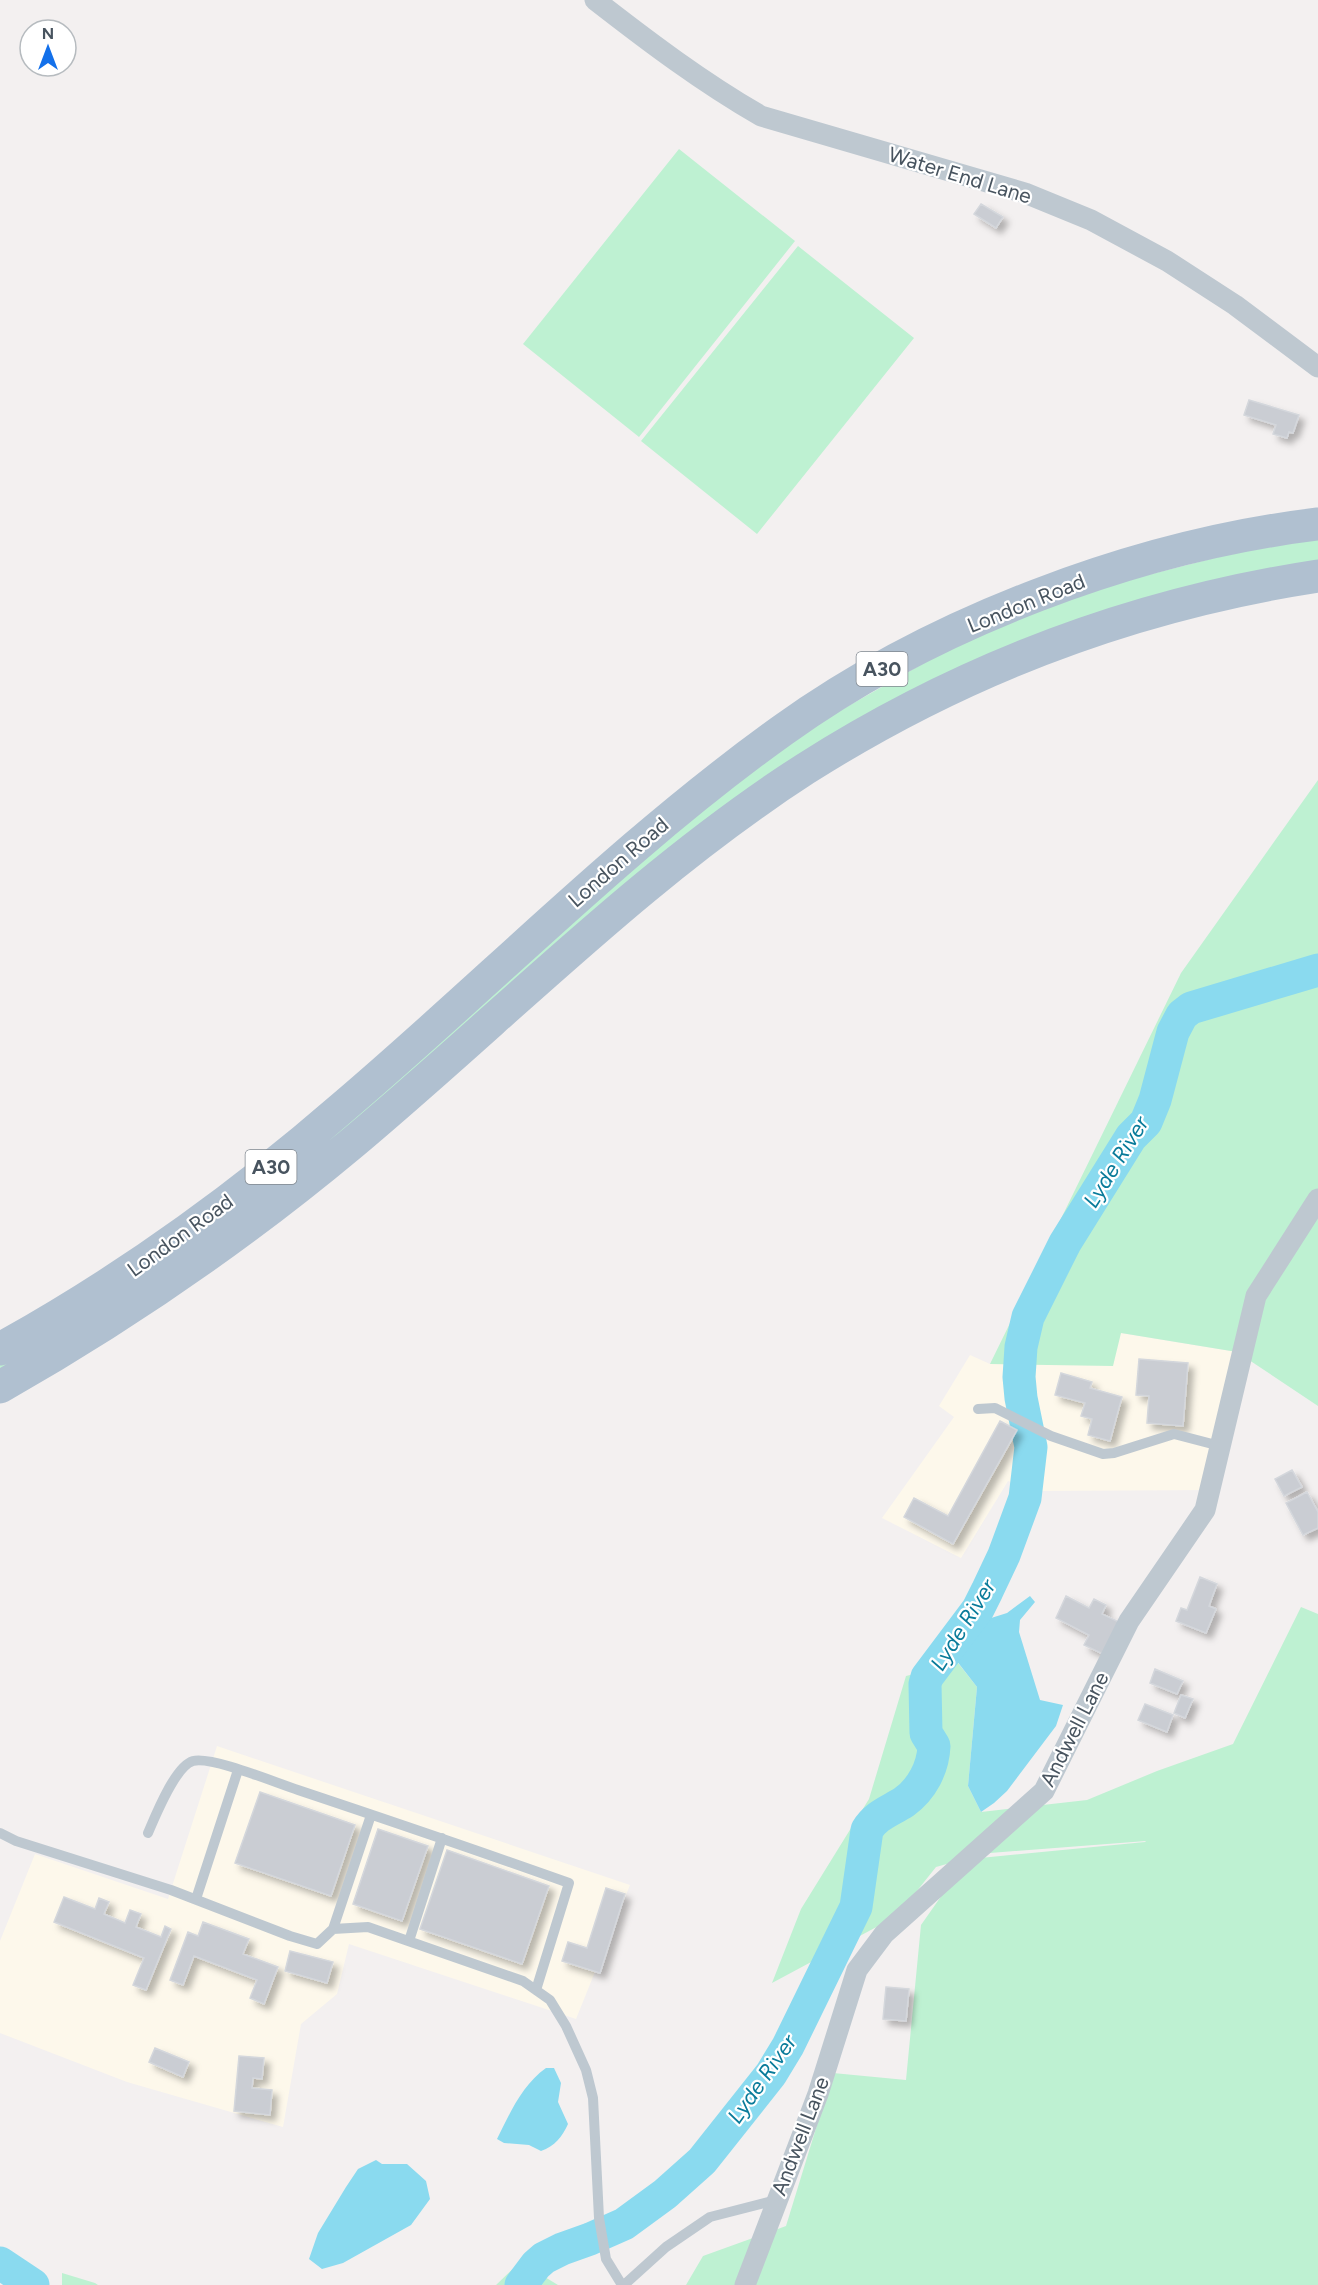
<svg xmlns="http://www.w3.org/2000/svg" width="1318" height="2285" font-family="Figtree,sans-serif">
<defs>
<filter id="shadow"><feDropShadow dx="5.5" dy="5.5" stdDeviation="3" flood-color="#0004"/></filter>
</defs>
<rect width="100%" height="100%" fill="#f3f0f0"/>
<path fill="#fdf8eb" d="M 1121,1333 L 1237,1352 L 1210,1490 L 1039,1491 L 1008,1481 L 961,1558 L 882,1518 L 954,1417 L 939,1406 L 970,1355 L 990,1364 Z
M 217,1746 L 630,1885 L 576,2019 L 349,1944 L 337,1994 L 301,2024 L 283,2127 L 127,2082 L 0,2033 L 0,1941 L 35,1854 L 168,1899 Z"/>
<path fill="#bef1d2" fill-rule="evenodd" d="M 679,149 L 795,241 L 639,437 L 523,344 Z
M 798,246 L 914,338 L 757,534 L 641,441 Z
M 1318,539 L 1318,566 L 886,710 L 339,1143 L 0,1377 L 0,1361 L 613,878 L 806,730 L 961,642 L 1038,610 L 1132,579 L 1234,553 Z
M 1318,780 L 1318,1406 L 1237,1352 L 1121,1333 L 1113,1366 L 990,1364 L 1181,973 Z
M 1301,1607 L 1318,1614 L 1318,2285 L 686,2285 L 703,2256 L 786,2226 L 833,2073 L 906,2080 L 921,1925 L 968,1858 L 936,1867 L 897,1916 L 772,1983 L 801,1909 L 869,1799 L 906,1676 L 958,1663 L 977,1687 L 968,1786 L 981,1812 L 1087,1800 L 1157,1771 L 1233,1744 ZM 1146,1841 L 1145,1842 L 970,1859 L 990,1853 Z
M 520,2262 L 558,2285 L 496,2285 Z
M 62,2273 L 95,2283 L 98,2285 L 62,2285 Z"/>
<path fill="#8adaef" d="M 1030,1596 L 1035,1602 L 1020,1620 L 1019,1632 L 1040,1700 L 1063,1705 L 1056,1726 L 1007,1791 L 994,1803 L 981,1812 L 968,1786 L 977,1687 L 956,1660 L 988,1619 L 1007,1613 Z
M 546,2068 L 554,2068 L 561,2083 L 558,2102 L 568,2124 C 562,2137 555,2146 541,2151 L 529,2145 L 504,2143 L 497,2139 C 510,2113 522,2085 546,2068 Z
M 376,2160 L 382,2164 L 407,2164 L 426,2181 L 430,2199 L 411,2225 L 343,2263 L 322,2269 L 309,2259 L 318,2233 L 346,2187 L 358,2169 Z"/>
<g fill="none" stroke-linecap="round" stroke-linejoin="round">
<path stroke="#8adaef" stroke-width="33" d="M 0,2263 L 33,2285
M 521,2285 L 536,2265 L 544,2258 L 562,2249 L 590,2239 L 624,2224 L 665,2194 L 702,2161 L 771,2074 L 788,2046 L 856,1907 L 867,1830 C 876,1815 890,1811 904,1802 C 922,1789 933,1768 934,1746 L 926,1733 L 925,1684 L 927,1677 L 978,1609 L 987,1591 L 1004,1555 L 1025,1498 L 1031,1447 L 1021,1398 L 1019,1377 L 1021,1347 L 1028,1317 L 1065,1243 L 1131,1137 L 1146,1122 L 1155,1100 L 1173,1032 L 1182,1015 L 1191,1008 L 1318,970"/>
</g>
<path fill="#cacdd3" stroke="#d4d7dc" stroke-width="1.5" filter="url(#shadow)" d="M 981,204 L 1003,217 L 996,228 L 974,214 Z
M 1249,400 L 1299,415 L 1293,433 L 1289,432 L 1287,438 L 1273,434 L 1276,425 L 1244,415 Z
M 1139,1359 L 1188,1363 L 1183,1426 L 1147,1423 L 1149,1396 L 1136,1395 Z
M 1061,1373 L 1092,1382 L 1090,1388 L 1122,1397 L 1110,1441 L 1088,1435 L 1092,1419 L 1081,1416 L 1085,1403 L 1055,1395 Z
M 1000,1421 L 1017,1430 L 953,1544 L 904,1517 L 914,1498 L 948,1516 Z
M 1292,1470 L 1302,1487 L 1284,1496 L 1275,1479 Z
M 1307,1492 L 1318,1512 L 1318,1528 L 1303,1535 L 1286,1503 Z
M 1200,1577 L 1217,1584 L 1209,1606 L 1216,1609 L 1206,1633 L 1176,1621 L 1181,1608 L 1187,1610 Z
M 1066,1596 L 1089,1608 L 1094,1599 L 1106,1605 L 1102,1614 L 1121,1623 L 1105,1655 L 1084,1645 L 1089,1635 L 1056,1618 Z
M 1155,1669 L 1183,1681 L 1177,1694 L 1150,1683 Z
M 1181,1695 L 1193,1699 L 1185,1718 L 1174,1713 Z
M 1145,1704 L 1173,1715 L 1167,1732 L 1138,1720 Z
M 260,1792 L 355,1825 L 331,1896 L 235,1863 Z
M 378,1829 L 428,1846 L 402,1921 L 353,1904 Z
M 447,1850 L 549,1886 L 522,1964 L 420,1929 Z
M 606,1888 L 625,1894 L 600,1973 L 562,1961 L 568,1942 L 587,1948 Z
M 64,1897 L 95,1909 L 99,1898 L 109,1902 L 104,1914 L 125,1923 L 130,1910 L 141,1914 L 136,1927 L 161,1937 L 165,1926 L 171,1929 L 146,1990 L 133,1985 L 144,1958 L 54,1922 Z
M 203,1922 L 249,1939 L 243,1954 L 278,1967 L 264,2004 L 250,1998 L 257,1980 L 194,1956 L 183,1985 L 170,1980 L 188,1932 L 198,1936 Z
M 290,1951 L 333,1962 L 327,1983 L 285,1971 Z
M 886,1987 L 909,1989 L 906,2021 L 883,2019 Z
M 155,2048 L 189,2062 L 183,2077 L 149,2062 Z
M 239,2056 L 264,2058 L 262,2079 L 253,2078 L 252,2088 L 272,2090 L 270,2115 L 234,2111 Z"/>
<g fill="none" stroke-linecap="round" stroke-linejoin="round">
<path stroke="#bec8d0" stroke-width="10" d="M 978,1409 L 995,1408 L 1051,1436 L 1103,1454 L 1114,1453 L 1174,1434 L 1220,1446
M 0,1833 L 16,1841 L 171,1890 L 290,1936 L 317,1944 L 333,1929 L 368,1927 L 523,1981 L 550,2000 L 566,2026 L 586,2070 L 593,2098 L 599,2218 L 606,2259 L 622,2285
M 148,1833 C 155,1817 175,1766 193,1761 C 212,1756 276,1783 298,1790 C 388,1820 479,1851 569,1883 L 536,1990
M 196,1899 L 238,1770
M 333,1929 L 371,1815
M 409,1941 L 442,1838
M 624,2285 L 666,2247 L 710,2217 L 776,2200"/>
<path stroke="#bec8d0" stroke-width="21" d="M 595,0 C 649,42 702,82 761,116 L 1025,193 L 1091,220 L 1167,261 L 1235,305 L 1318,367
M 745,2285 L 818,2094 L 857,1970 L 884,1934 L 1044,1791 L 1129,1621 L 1205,1510 L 1256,1296 L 1318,1199"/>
<path stroke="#b0c0d0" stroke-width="33" d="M 0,1349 C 123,1281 237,1199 343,1107 C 490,982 625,843 783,730 C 932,623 1135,546 1318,524
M 0,1387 C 123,1317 241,1236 350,1145 C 501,1019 639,876 805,769 C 962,669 1135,604 1318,576"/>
</g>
<g text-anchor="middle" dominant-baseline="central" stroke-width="4.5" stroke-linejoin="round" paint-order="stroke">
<g fill="#fff" stroke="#7f878f" stroke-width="1.5">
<rect x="856.5" y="652" width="51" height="34" rx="4.5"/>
<rect x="245.5" y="1150" width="51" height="34" rx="4.5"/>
</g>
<g font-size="20" font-weight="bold" fill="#48545f">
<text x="882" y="669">A30</text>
<text x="271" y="1167">A30</text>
</g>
<g font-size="21" fill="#48545f" stroke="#fff">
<text transform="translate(960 175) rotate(17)">Water End Lane</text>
<text transform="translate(1026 603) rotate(-22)">London Road</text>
<text transform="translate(618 862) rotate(-41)">London Road</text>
<text transform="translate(180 1235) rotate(-36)">London Road</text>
<text transform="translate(1074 1729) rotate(-63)">Andwell Lane</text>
<text transform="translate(800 2136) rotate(-69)">Andwell Lane</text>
</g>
<g font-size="22" font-style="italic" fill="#097b9a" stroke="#fff">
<text transform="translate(1116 1162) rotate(-58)">Lyde River</text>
<text transform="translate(963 1625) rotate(-58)">Lyde River</text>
<text transform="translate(762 2079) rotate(-55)">Lyde River</text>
</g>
</g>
<g transform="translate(48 48)"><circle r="28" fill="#ffffff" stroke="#b6bbbf" stroke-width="1.5"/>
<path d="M0-4.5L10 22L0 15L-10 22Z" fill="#1370ea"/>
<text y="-9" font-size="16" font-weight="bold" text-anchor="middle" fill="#48545f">N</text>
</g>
</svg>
